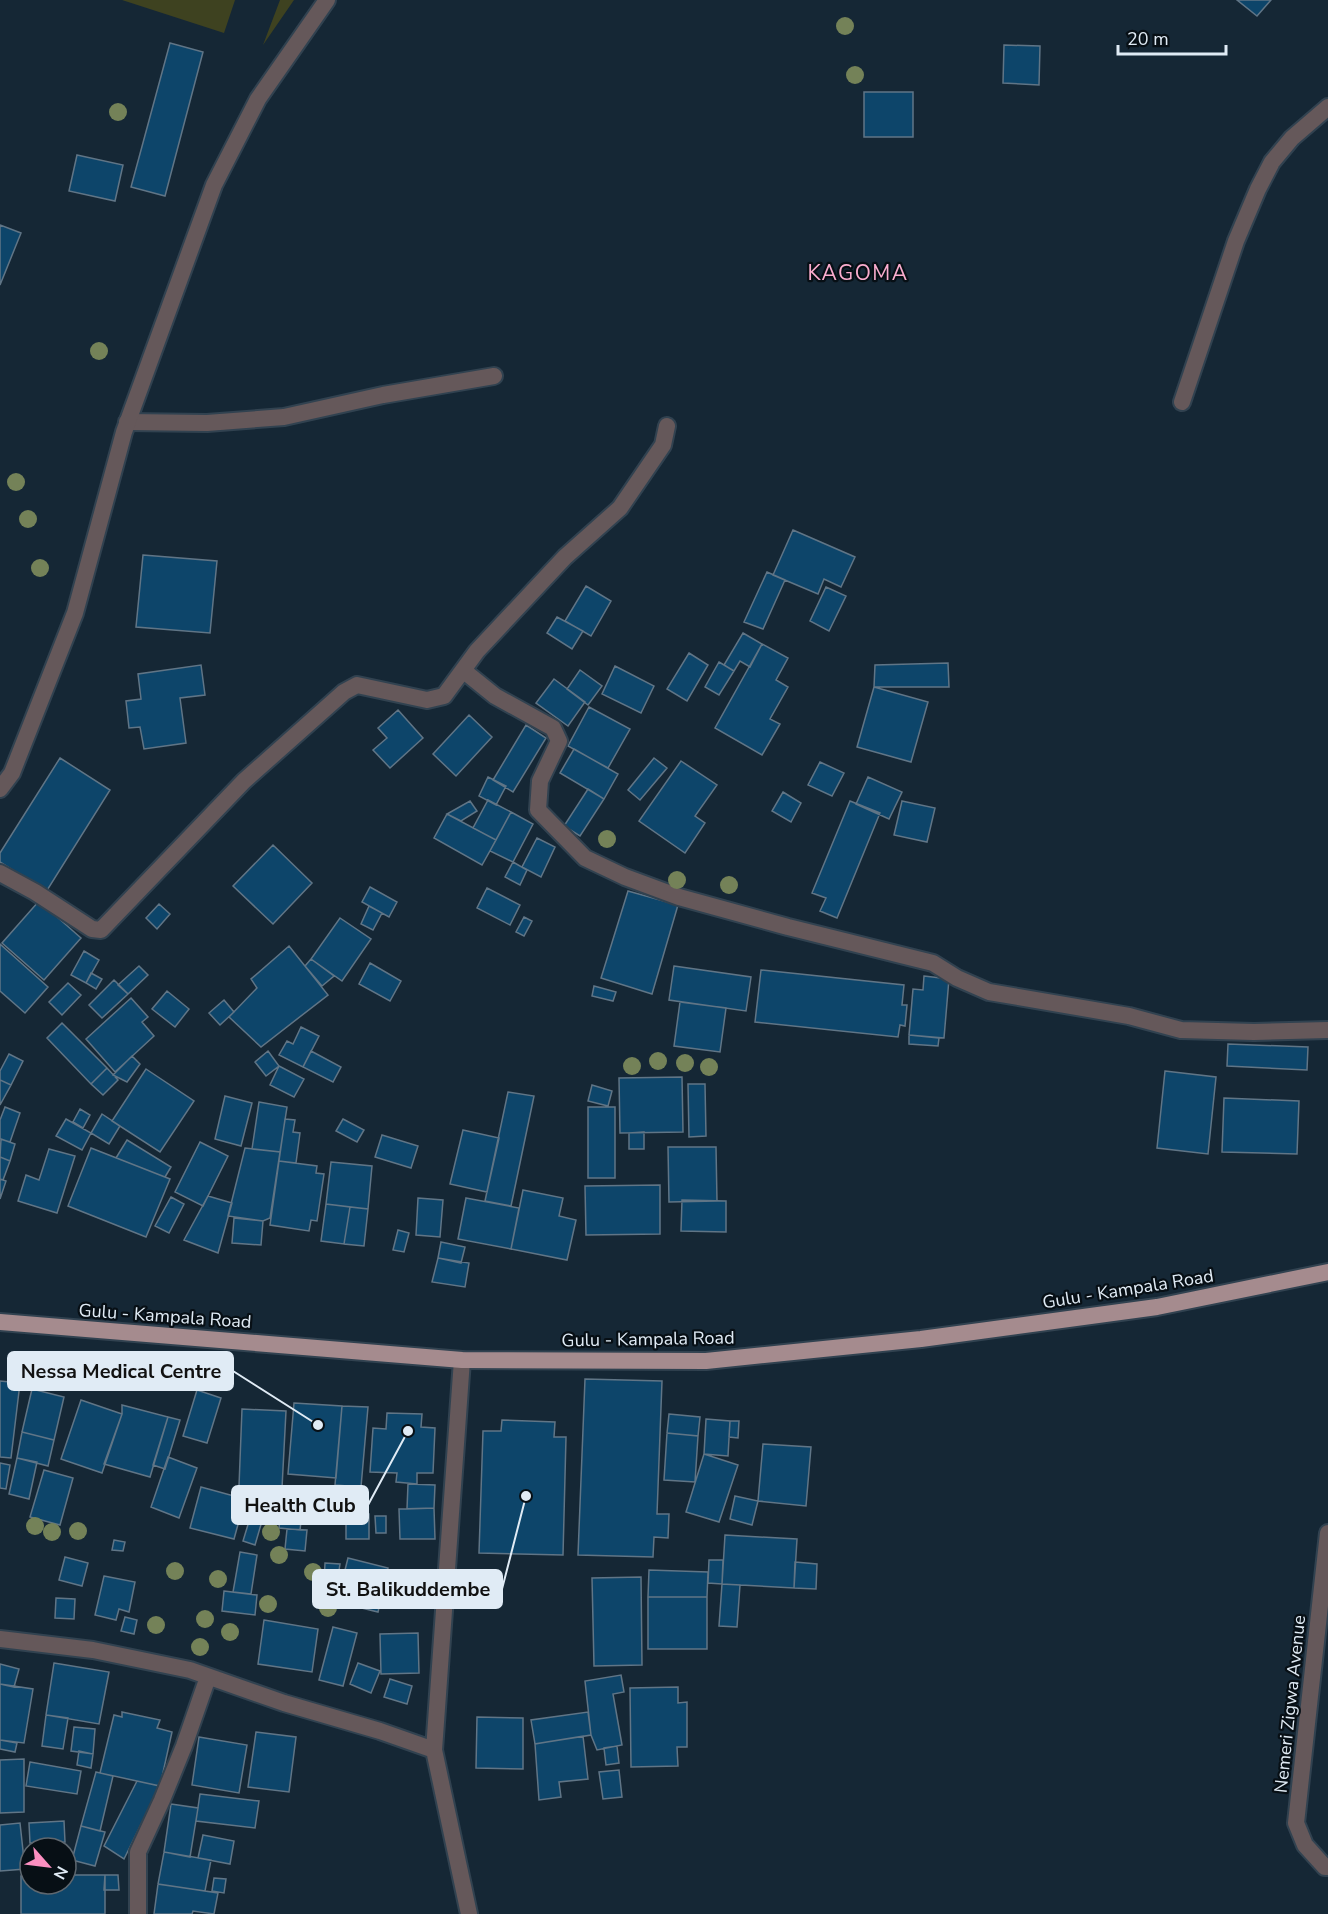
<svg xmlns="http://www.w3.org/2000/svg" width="1328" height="1914" font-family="'Nunito Sans',sans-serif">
<rect width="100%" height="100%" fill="#152735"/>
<path fill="#3e4220" d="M 122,0 L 235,0 L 224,33 Z
M 280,0 L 294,0 L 263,45 Z"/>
<path fill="#0d456a" stroke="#607586" stroke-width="1.5" d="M 1237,0 L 1271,0 L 1257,16 Z
M 170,43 L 203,52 L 165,196 L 131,187 Z
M 1004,45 L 1040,46 L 1039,85 L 1003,83 Z
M 864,92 L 913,92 L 913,137 L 864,137 Z
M 77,155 L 123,165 L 115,201 L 69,191 Z
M 0,225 L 21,233 L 0,285 Z
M 793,530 L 855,557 L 841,587 L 824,579 L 818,594 L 773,575 Z
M 143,555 L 217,561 L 210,633 L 136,627 Z
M 767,572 L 785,580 L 763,629 L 744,622 Z
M 586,586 L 611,601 L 591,636 L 565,621 Z
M 826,587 L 846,596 L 829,631 L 810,621 Z
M 557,617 L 583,631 L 572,649 L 547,633 Z
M 743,633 L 762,644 L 750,667 L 740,661 L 734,671 L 724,665 Z
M 762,644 L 788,658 L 776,680 L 788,687 L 770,719 L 780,724 L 762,755 L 715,728 Z
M 689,653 L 708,665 L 687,701 L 667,689 Z
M 719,662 L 734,671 L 719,695 L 705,687 Z
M 948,663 L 949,687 L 874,687 L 875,665 Z
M 201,665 L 205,695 L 180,698 L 186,743 L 144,749 L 140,727 L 129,728 L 126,701 L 141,699 L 138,674 Z
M 615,666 L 654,686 L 641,713 L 602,694 Z
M 580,670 L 602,686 L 588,705 L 567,689 Z
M 554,679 L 585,702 L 568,726 L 536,703 Z
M 874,687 L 928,702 L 911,762 L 857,747 Z
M 589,707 L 630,729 L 608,768 L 568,746 Z
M 398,710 L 423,738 L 390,768 L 373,750 L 387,738 L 378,728 Z
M 469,715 L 492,737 L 456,776 L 433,754 Z
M 526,725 L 546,738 L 513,792 L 493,780 Z
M 574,749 L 618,774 L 604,799 L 560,773 Z
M 60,758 L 110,790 L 46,892 L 0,862 L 0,853 Z
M 654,758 L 667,768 L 640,800 L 628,790 Z
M 681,761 L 717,785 L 695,816 L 705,823 L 685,853 L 639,821 Z
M 820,762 L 844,773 L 832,796 L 808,785 Z
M 488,777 L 506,786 L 496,805 L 479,796 Z
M 868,777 L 902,792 L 889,819 L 856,804 Z
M 588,789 L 604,799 L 580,836 L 564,826 Z
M 783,792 L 801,803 L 791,822 L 772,811 Z
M 488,800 L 511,812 L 496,840 L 473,828 Z
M 470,801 L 477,811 L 461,821 L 447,814 Z
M 850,801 L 880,813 L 837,918 L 820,911 L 826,898 L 812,893 Z
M 902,801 L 935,808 L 927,842 L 894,835 Z
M 511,812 L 533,824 L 513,862 L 490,851 Z
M 447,814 L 496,840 L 482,865 L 434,838 Z
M 537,838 L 555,847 L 541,877 L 522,867 Z
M 273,845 L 312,883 L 273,924 L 233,886 Z
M 513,862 L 527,870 L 520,885 L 505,877 Z
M 370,887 L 397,902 L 389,917 L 362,902 Z
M 487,888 L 520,905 L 510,925 L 477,908 Z
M 628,891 L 678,905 L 652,994 L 601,978 Z
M 39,901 L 81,938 L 44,980 L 2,943 Z
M 159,904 L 170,914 L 157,929 L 146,918 Z
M 369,906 L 382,913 L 373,930 L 361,924 Z
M 524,917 L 532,921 L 524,936 L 516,932 Z
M 340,918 L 371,939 L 342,981 L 311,959 Z
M 0,944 L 48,987 L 25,1013 L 0,991 Z
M 289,946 L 328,995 L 261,1047 L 229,1017 L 257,988 L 251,979 Z
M 84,951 L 99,960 L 86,983 L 71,975 Z
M 311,959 L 334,976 L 322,986 L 305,966 Z
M 370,963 L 401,981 L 390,1001 L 359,984 Z
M 139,966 L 148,975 L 128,994 L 118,985 Z
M 674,966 L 751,977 L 746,1011 L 669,1000 Z
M 761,970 L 904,985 L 902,1005 L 907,1005 L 905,1026 L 900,1025 L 898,1037 L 755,1022 Z
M 91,973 L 102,979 L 96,989 L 86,983 Z
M 924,976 L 949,979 L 944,1038 L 909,1035 L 913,989 L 923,990 Z
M 114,980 L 128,994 L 102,1018 L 89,1005 Z
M 68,983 L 81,995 L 62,1015 L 49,1002 Z
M 594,986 L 616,992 L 613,1001 L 592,996 Z
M 167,991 L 189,1009 L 175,1027 L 152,1009 Z
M 131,998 L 148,1017 L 142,1022 L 154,1036 L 115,1072 L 86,1039 Z
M 224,1000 L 234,1012 L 220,1025 L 209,1013 Z
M 680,1002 L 726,1008 L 720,1052 L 674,1046 Z
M 62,1023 L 107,1068 L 91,1084 L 47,1038 Z
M 301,1027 L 319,1036 L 303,1067 L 279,1055 L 287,1041 L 293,1044 Z
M 909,1035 L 939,1038 L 938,1046 L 909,1044 Z
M 1228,1044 L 1308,1047 L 1307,1070 L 1227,1066 Z
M 268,1051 L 279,1066 L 266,1076 L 255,1062 Z
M 311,1051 L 341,1067 L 333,1082 L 303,1067 Z
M 9,1054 L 23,1061 L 11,1085 L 0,1080 L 0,1071 Z
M 132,1056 L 140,1064 L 127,1082 L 113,1075 Z
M 279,1066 L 304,1079 L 294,1097 L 270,1085 Z
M 107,1068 L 118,1080 L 103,1095 L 91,1084 Z
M 146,1069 L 194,1101 L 160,1152 L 112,1121 Z
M 1165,1071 L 1216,1077 L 1208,1154 L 1157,1148 Z
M 682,1077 L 683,1132 L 620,1133 L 619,1078 Z
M 0,1080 L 11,1085 L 0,1105 Z
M 688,1084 L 705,1084 L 706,1136 L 689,1137 Z
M 592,1085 L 612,1091 L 608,1106 L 588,1101 Z
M 508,1092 L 534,1096 L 511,1206 L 485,1201 Z
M 225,1096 L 252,1103 L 241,1146 L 215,1139 Z
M 1224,1098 L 1299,1101 L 1297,1154 L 1222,1152 Z
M 259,1102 L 287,1107 L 280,1152 L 252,1149 Z
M 5,1107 L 20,1113 L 10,1142 L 0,1139 L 0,1120 Z
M 588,1107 L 615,1107 L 615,1178 L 588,1178 Z
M 80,1109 L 90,1115 L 83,1128 L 73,1122 Z
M 102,1114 L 120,1126 L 109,1144 L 91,1133 Z
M 66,1119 L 91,1133 L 82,1150 L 56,1136 Z
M 285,1119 L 295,1120 L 293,1132 L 300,1133 L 296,1163 L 279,1161 Z
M 343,1119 L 364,1130 L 357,1142 L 336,1131 Z
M 463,1130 L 499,1138 L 487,1192 L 450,1184 Z
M 644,1132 L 644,1149 L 629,1149 L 629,1133 Z
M 382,1135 L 418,1146 L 411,1168 L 375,1157 Z
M 1,1139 L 15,1144 L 10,1161 L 0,1157 Z
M 127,1140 L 171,1167 L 165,1177 L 116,1158 Z
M 200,1142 L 228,1156 L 203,1206 L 175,1192 Z
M 668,1147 L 716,1147 L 717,1201 L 669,1202 Z
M 91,1148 L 170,1179 L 146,1237 L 68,1206 Z
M 245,1148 L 280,1152 L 270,1218 L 263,1221 L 228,1216 Z
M 49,1149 L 75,1156 L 57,1213 L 18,1201 L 26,1175 L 39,1180 Z
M 0,1157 L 10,1161 L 3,1180 L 0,1179 Z
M 279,1161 L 317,1166 L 316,1173 L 324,1174 L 317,1221 L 311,1220 L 309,1231 L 270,1225 Z
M 331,1162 L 372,1166 L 368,1209 L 326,1204 Z
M 0,1179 L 6,1181 L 0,1199 Z
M 660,1185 L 660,1234 L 586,1235 L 585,1186 Z
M 523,1190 L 563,1198 L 559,1216 L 576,1220 L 567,1260 L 511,1249 Z
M 208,1196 L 232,1203 L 218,1253 L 184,1240 Z
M 171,1197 L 184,1204 L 169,1233 L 155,1226 Z
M 418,1198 L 443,1200 L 440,1237 L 416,1235 Z
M 466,1198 L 519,1208 L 511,1249 L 458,1239 Z
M 682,1200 L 726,1201 L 726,1232 L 681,1231 Z
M 326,1204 L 350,1207 L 344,1244 L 321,1241 Z
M 350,1207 L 368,1209 L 364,1246 L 344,1244 Z
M 234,1218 L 263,1221 L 261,1245 L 232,1243 Z
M 398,1230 L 409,1233 L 404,1252 L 393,1250 Z
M 441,1242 L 465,1247 L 461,1263 L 438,1258 Z
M 438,1258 L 469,1263 L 465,1287 L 432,1282 Z
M 585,1379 L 662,1381 L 657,1514 L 669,1514 L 668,1538 L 654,1537 L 653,1557 L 578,1555 Z
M 0,1381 L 20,1383 L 11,1458 L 0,1457 Z
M 32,1389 L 64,1397 L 54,1440 L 22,1432 Z
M 197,1390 L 221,1398 L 207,1443 L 183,1436 Z
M 81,1400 L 122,1414 L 102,1473 L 61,1459 Z
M 294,1403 L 342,1406 L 336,1478 L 288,1474 Z
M 122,1405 L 168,1417 L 150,1477 L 104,1464 L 122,1414 Z
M 342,1406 L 368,1407 L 361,1487 L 335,1485 Z
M 242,1409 L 286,1411 L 282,1488 L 239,1486 Z
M 387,1413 L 422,1414 L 421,1427 L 435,1428 L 433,1473 L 417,1473 L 417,1484 L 396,1482 L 397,1473 L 370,1472 L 373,1428 L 386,1429 Z
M 669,1414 L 700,1417 L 698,1436 L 667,1433 Z
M 168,1417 L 180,1420 L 165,1469 L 153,1465 Z
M 706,1419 L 730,1421 L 728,1456 L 704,1454 Z
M 502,1420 L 555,1422 L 554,1437 L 566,1437 L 563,1555 L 479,1553 L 483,1431 L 501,1431 Z
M 730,1421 L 739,1421 L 738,1438 L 729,1437 Z
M 22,1432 L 54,1440 L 48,1466 L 17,1458 Z
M 667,1433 L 698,1436 L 695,1482 L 664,1480 Z
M 763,1444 L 811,1447 L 806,1506 L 758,1501 Z
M 704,1454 L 738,1465 L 719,1522 L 686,1512 Z
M 168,1457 L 197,1468 L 179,1518 L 151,1507 Z
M 17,1458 L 37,1462 L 29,1499 L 9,1494 Z
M 0,1463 L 10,1465 L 6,1489 L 0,1488 Z
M 44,1470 L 73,1478 L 60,1525 L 30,1517 Z
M 408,1484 L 435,1485 L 434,1508 L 407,1509 Z
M 201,1487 L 245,1499 L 234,1539 L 190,1528 Z
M 735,1496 L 758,1501 L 752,1525 L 730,1519 Z
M 434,1508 L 435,1539 L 400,1539 L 399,1509 Z
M 281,1511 L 302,1513 L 300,1530 L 279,1528 Z
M 346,1514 L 369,1514 L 369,1539 L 346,1539 Z
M 375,1516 L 386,1516 L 386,1533 L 376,1533 Z
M 250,1518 L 262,1521 L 255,1545 L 243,1541 Z
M 287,1529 L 307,1530 L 305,1551 L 285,1549 Z
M 725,1535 L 797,1539 L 794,1588 L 722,1584 Z
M 114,1540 L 125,1542 L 123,1551 L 112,1550 Z
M 240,1552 L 257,1555 L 251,1594 L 233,1592 Z
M 65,1557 L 88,1563 L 82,1586 L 59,1580 Z
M 348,1558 L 388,1568 L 378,1612 L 337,1602 Z
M 709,1560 L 723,1560 L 722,1584 L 708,1583 Z
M 795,1562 L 817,1564 L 816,1589 L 794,1588 Z
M 325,1563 L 340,1564 L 337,1583 L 324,1582 Z
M 649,1570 L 708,1572 L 707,1597 L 648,1597 Z
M 104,1576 L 135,1582 L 129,1612 L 119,1609 L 116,1620 L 95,1615 Z
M 641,1577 L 642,1665 L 594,1666 L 592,1578 Z
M 722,1584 L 740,1585 L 737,1627 L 719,1626 Z
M 224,1591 L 257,1595 L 255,1615 L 222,1611 Z
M 648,1597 L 707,1597 L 707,1649 L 648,1649 Z
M 56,1598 L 75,1599 L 74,1619 L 55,1618 Z
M 125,1617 L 137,1620 L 134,1634 L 121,1631 Z
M 264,1620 L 318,1629 L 312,1672 L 258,1664 Z
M 333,1627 L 357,1633 L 343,1686 L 319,1680 Z
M 418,1633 L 419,1673 L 381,1674 L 380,1634 Z
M 54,1663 L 109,1672 L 99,1724 L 46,1715 Z
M 358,1663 L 380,1671 L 371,1693 L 350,1684 Z
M 0,1664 L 19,1669 L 14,1687 L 0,1684 Z
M 621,1675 L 624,1692 L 613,1694 L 622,1745 L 597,1750 L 591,1735 L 585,1681 Z
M 390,1679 L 412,1686 L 407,1704 L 384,1697 Z
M 0,1684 L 33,1689 L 24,1743 L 0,1740 Z
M 678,1687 L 678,1703 L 687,1702 L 687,1747 L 677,1747 L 678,1766 L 631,1767 L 630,1688 Z
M 122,1712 L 160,1720 L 157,1728 L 172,1732 L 160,1786 L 100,1773 L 114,1715 L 122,1717 Z
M 588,1712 L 591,1735 L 535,1744 L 531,1720 Z
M 46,1715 L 68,1718 L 63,1749 L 42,1746 Z
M 477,1717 L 523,1718 L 523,1769 L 476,1768 Z
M 74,1727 L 95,1729 L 93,1754 L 71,1751 Z
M 256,1732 L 296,1737 L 289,1792 L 248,1787 Z
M 583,1736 L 588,1779 L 559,1782 L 561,1797 L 539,1800 L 535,1744 Z
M 199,1737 L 247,1745 L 239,1793 L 192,1785 Z
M 0,1740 L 17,1743 L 15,1752 L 0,1749 Z
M 617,1746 L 619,1763 L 606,1765 L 604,1748 Z
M 79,1751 L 93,1754 L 91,1768 L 77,1765 Z
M 24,1759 L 24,1812 L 0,1813 L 0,1760 Z
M 30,1762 L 81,1771 L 77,1794 L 26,1786 Z
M 619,1770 L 622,1797 L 603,1799 L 599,1772 Z
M 96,1772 L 113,1776 L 100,1831 L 81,1826 Z
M 137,1781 L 160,1786 L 124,1859 L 104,1846 Z
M 200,1794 L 259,1801 L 255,1828 L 196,1821 Z
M 171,1804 L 198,1808 L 190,1857 L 164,1852 Z
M 64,1821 L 65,1842 L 30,1843 L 29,1823 Z
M 20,1823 L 25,1869 L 0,1871 L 0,1825 Z
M 81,1826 L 105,1832 L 95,1866 L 72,1860 Z
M 203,1835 L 234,1841 L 230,1864 L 198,1858 Z
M 164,1852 L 211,1860 L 205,1891 L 158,1884 Z
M 66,1875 L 105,1875 L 105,1914 L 21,1914 L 21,1876 L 30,1876 L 30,1884 L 66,1884 Z
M 105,1875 L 118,1875 L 119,1890 L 104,1890 Z
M 214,1878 L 226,1879 L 224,1893 L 212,1891 Z
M 158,1884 L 218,1893 L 214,1914 L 193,1911 L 192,1914 L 154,1914 Z"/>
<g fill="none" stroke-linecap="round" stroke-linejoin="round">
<g stroke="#314250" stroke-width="20">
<path id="minor" d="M 1182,402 L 1236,241 L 1258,189 L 1272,162 L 1292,138 L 1328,107
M 127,422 L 207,423 L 284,417 L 383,395 L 494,376
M 464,671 L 495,696 L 553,728 L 559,741 L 540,781 L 538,810 L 585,858 L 625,877 L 679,897 L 788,927 L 933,963 L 957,978 L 989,992 L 1129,1016 L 1181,1030 L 1254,1032 L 1328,1030
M 0,873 L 35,892 L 92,929 L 101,930 L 244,781 L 344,692 L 357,685 L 427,700 L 444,696 L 477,651 L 565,557 L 620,508 L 663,445 L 667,426
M 462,1360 L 434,1750 L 469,1914
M 1328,1533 L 1296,1823 L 1305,1845 L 1325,1867 L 1328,1867
M 0,1639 L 93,1650 L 190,1670 L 284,1703 L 380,1731 L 434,1750
M 138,1914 L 138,1852 L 162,1800 L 184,1746 L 208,1677"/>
</g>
<g stroke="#314250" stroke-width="20">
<path id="tertiary" d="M 0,789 L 12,773 L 75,613 L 124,432 L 214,185 L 258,99 L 327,0"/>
</g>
<g stroke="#314250" stroke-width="20">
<path id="primary" d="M 0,1322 L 462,1360 L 706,1361 L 921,1339 L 1157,1307 L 1328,1272"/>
</g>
<use href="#minor" stroke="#65585a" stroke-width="16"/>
<use href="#tertiary" stroke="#65585a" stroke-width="16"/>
<use href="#primary" stroke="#a58b8e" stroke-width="16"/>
</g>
<g fill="#748258">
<circle cx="845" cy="26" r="9"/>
<circle cx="855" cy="75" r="9"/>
<circle cx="118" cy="112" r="9"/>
<circle cx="99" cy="351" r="9"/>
<circle cx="16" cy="482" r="9"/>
<circle cx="28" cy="519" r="9"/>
<circle cx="40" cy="568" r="9"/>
<circle cx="607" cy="839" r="9"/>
<circle cx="677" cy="880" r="9"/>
<circle cx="729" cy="885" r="9"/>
<circle cx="658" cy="1061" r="9"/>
<circle cx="685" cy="1063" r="9"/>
<circle cx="632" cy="1066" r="9"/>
<circle cx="709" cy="1067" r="9"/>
<circle cx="35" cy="1526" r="9"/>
<circle cx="78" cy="1531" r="9"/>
<circle cx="52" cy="1532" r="9"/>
<circle cx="271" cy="1532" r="9"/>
<circle cx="279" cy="1555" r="9"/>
<circle cx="175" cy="1571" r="9"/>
<circle cx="313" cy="1572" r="9"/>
<circle cx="218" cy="1579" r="9"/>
<circle cx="268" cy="1604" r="9"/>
<circle cx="328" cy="1608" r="9"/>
<circle cx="205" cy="1619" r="9"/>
<circle cx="156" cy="1625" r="9"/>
<circle cx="230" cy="1632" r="9"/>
<circle cx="200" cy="1647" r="9"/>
</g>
<g text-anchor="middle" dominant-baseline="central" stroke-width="4.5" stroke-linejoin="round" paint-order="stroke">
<g font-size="18" fill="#e0ebf5" stroke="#070f15">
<text transform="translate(1128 1289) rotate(-9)">Gulu - Kampala Road</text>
<text transform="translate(165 1316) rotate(4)">Gulu - Kampala Road</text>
<text transform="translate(648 1339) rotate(-1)">Gulu - Kampala Road</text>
<text transform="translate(1290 1704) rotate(-84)">Nemeri Zigwa Avenue</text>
</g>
<g font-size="21" letter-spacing="1.5" fill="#fbadcf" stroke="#070f15">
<text x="858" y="273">KAGOMA</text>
</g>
</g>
<path fill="none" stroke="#e0ebf5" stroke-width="2" d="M318 1425L233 1371M408 1431L368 1505M526 1496L502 1589"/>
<g fill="#e0ebf5" stroke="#070f15" stroke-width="2">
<circle cx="318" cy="1425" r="6"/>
<circle cx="408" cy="1431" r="6"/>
<circle cx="526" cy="1496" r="6"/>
</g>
<g fill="#e0ebf5" stroke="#e0ebf5" stroke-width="2">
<rect x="8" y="1352" width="225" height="38" rx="6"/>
<rect x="232" y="1486" width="136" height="38" rx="6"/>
<rect x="313" y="1570" width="189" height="38" rx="6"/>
</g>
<g font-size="20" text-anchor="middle" font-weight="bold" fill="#111">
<text x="121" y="1378">Nessa Medical Centre</text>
<text x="300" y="1512">Health Club</text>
<text x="408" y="1596">St. Balikuddembe</text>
</g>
<g transform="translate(48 1866) rotate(118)"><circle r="28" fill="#070f15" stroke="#5e676f" stroke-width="1.5"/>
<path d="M0-4.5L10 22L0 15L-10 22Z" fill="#fc8fc1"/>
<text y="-9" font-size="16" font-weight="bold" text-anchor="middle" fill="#e0ebf5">N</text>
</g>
<path d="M1118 45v9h108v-9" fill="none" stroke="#e0ebf5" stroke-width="3"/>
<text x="1127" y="45" font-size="18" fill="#e0ebf5" stroke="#070f15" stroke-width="4.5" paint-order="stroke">20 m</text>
</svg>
